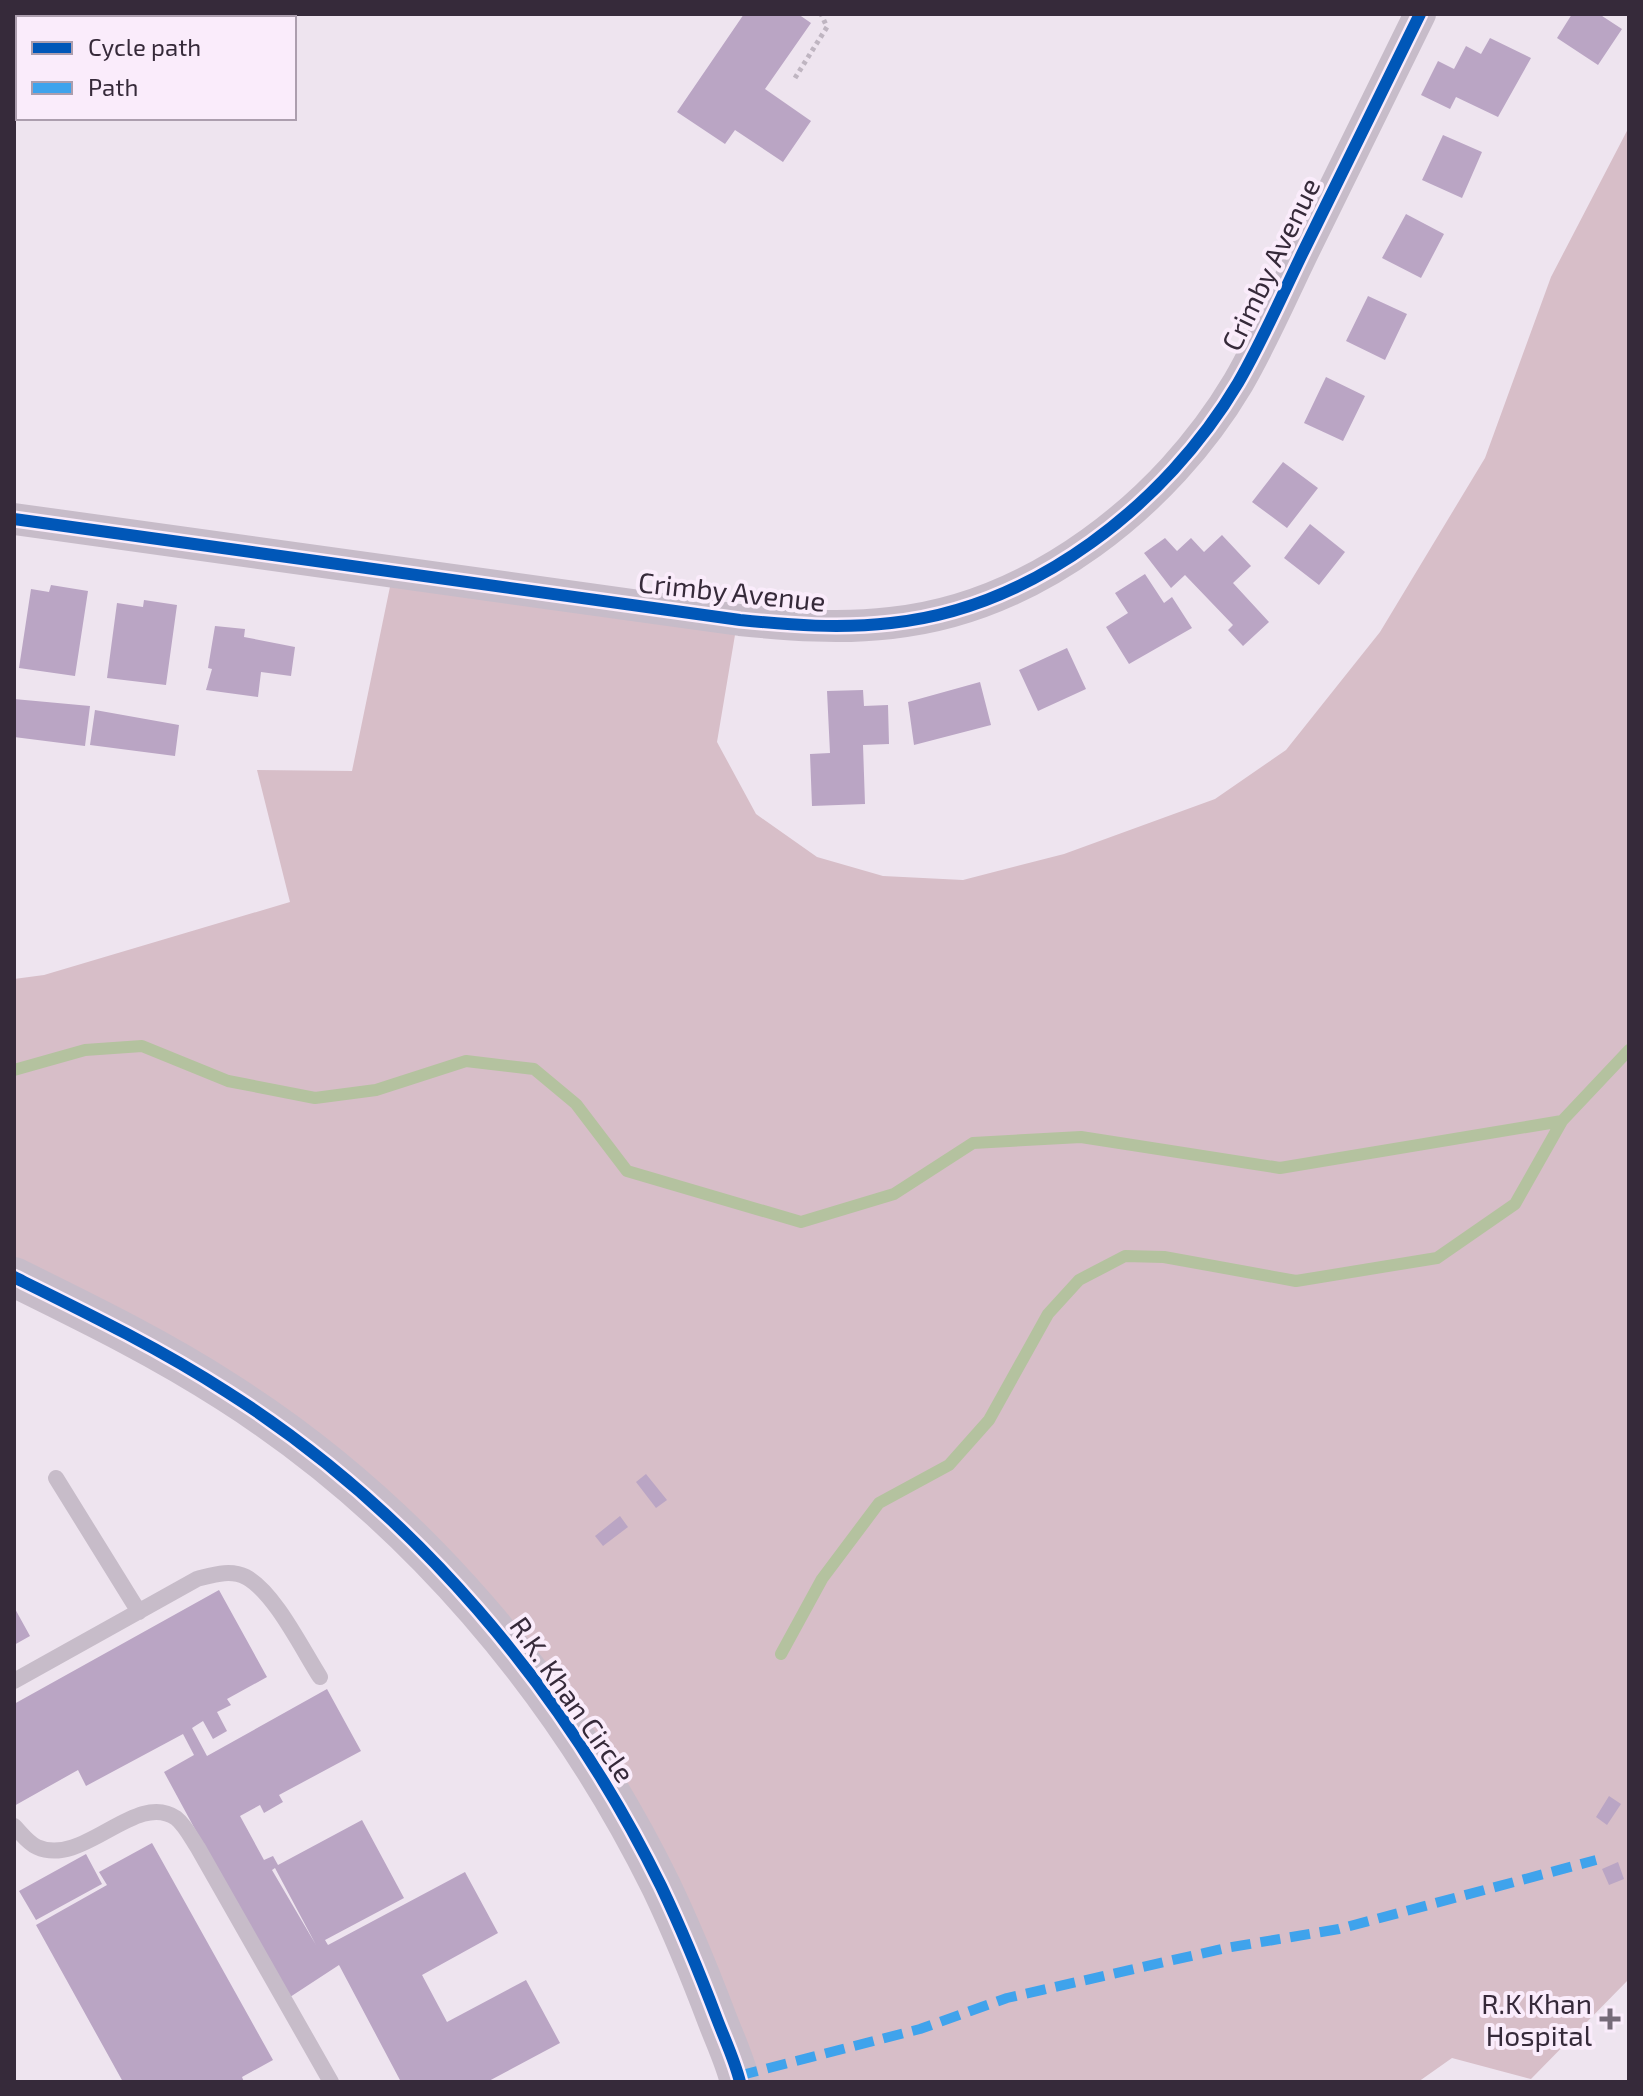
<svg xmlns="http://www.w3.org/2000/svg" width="1643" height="2096" font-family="'Exo 2',sans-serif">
<rect width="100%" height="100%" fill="#eee4ef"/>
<path fill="#d7bec8" d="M 1629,127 L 1629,1979 L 1531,2079 L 1452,2058 L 1418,2082 L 742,2082 L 640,1835 L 414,1536 L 14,1272 L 14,979 L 44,975 L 290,902 L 257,770 L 352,771 L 392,577 L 737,623 L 717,742 L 756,814 L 817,857 L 883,876 L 963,880 L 1064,854 L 1215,799 L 1286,750 L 1380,632 L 1485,458 L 1551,277 Z"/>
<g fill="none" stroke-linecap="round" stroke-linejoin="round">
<path stroke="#b4c29f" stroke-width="12" d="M 14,1070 L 85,1050 L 142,1046 L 228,1081 L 315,1098 L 376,1090 L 466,1061 L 534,1069 L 576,1104 L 627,1171 L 801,1222 L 894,1194 L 973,1143 L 1081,1137 L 1280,1168 L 1562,1121
M 781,1654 L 822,1579 L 879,1503 L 949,1465 L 989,1420 L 1048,1314 L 1079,1280 L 1125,1256 L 1164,1257 L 1296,1281 L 1437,1258 L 1515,1204 L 1562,1121 L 1629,1050"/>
</g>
<path fill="#baa5c4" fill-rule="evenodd" d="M 744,14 L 798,14 L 811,23 L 765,89 L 811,121 L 783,162 L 735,130 L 725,144 L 677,112 Z
M 1572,14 L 1599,14 L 1622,29 L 1598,65 L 1557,38 Z
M 1490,38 L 1531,58 L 1498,117 L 1456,97 L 1450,109 L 1421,95 L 1438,61 L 1454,69 L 1466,46 L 1481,54 Z
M 1443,135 L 1482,152 L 1462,198 L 1422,180 Z
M 1406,214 L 1444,234 L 1421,278 L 1382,258 Z
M 1368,296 L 1407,314 L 1385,360 L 1346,341 Z
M 1326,377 L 1365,396 L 1343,441 L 1304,423 Z
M 1283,462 L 1318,488 L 1287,528 L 1252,502 Z
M 1310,524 L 1345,552 L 1319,585 L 1284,558 Z
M 1222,535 L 1251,566 L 1233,583 L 1269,622 L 1243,646 L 1228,630 L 1233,625 L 1185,575 L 1171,588 L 1144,553 L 1165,538 L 1177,551 L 1191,538 L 1204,552 Z
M 1145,574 L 1164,603 L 1172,597 L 1192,628 L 1129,664 L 1106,627 L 1128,613 L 1115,593 Z
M 51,585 L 88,591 L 75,676 L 19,668 L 31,589 L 49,592 Z
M 144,600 L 177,605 L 166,685 L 107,678 L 117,603 L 143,607 Z
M 215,626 L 245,629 L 244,637 L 295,647 L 291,676 L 261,672 L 258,697 L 206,690 L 212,669 L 208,668 Z
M 1067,648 L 1086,689 L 1038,711 L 1019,670 Z
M 980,682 L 991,725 L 914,745 L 908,702 Z
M 863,690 L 864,706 L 888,705 L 889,744 L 863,745 L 865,804 L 812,806 L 810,754 L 830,753 L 827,691 Z
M 14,699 L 90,706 L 85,746 L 14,737 Z
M 95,710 L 179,725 L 175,756 L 90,745 Z
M 646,1474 L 667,1500 L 656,1508 L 636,1482 Z
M 620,1516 L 628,1527 L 603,1546 L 595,1536 Z
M 219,1590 L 267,1677 L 227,1699 L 231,1705 L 217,1712 L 227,1731 L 213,1739 L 203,1721 L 192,1728 L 207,1756 L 327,1689 L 361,1751 L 279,1795 L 283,1802 L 264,1813 L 260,1805 L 240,1816 L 264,1860 L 273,1856 L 278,1865 L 362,1820 L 404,1898 L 325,1940 L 328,1945 L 465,1872 L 498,1933 L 422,1975 L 447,2022 L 526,1980 L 560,2043 L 487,2082 L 401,2082 L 339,1965 L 287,1999 L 164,1772 L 194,1755 L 183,1734 L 86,1786 L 78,1770 L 14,1806 L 14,1704 ZM 275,1868 L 316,1945 L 272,1870 Z
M 14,1607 L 30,1636 L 14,1645 Z
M 1609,1796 L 1621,1804 L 1607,1825 L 1596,1817 Z
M 152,1843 L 273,2060 L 242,2077 L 244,2082 L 123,2082 L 36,1925 L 107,1885 L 99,1872 Z
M 86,1854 L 102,1884 L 36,1920 L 19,1891 Z
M 1618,1862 L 1624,1879 L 1609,1885 L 1602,1869 Z"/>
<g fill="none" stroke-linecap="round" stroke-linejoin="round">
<path stroke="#bfb5c1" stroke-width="5" stroke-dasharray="4 4" stroke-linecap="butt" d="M 795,78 L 827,27 L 821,14"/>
<path stroke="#c7bcc9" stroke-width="16" d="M 56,1478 L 139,1612
M 14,1681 L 197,1579 C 213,1575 230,1569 246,1577 C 275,1593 302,1649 320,1677
M 14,1826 C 21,1833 28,1843 37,1847 C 83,1868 136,1790 176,1818 C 185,1825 192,1839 198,1848 L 331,2082"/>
<path stroke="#c7bcc9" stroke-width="32" d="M 14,519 L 740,620 C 790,625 840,629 891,623 C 1034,608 1166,504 1238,383 C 1263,340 1283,293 1305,248 C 1343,170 1382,92 1420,14"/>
<path stroke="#c7bcc9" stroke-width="40" d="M 14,1277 C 87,1313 159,1348 227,1392 C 413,1510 564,1689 661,1886 C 682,1930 700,1974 717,2019 C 725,2040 735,2061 740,2082"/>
<path stroke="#3fa3ec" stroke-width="10" stroke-dasharray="20 10" stroke-linecap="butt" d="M 738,2076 L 920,2029 L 1007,1998 L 1226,1948 L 1339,1929 L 1596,1860"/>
<g stroke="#faecfb" stroke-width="17">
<path id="cycleway" d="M 14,519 L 740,620 C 790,625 840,629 891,623 C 1034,608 1166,504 1238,383 C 1263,340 1283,293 1305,248 C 1343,170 1382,92 1420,14
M 14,1277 C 87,1313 159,1348 227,1392 C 413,1510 564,1689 661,1886 C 682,1930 700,1974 717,2019 C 725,2040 735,2061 740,2082"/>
</g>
<use href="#cycleway" stroke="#0057b8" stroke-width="12"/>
</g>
<path fill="#766b79" stroke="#faecfb" stroke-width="3" d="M1606 2007h8v8h8v8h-8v8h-8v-8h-8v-8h8z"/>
<g text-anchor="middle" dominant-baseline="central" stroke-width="8" stroke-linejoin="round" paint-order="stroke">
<g font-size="28" fill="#362a3a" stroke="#faecfb">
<text transform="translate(1270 264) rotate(-64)">Crimby Avenue</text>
<text transform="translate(732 591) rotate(6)">Crimby Avenue</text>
<text transform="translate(573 1699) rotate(55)">R.K. Khan Circle</text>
</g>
<g font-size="28" fill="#362a3a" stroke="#faecfb" text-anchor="end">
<text x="1592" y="2003">R.K Khan<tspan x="1592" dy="32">Hospital</tspan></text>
</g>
</g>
<rect width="1643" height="2096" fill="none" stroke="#362a3a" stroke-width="32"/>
<rect x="16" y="16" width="280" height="104" fill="#faecfb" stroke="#ac9eae" stroke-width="2"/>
<rect x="32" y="42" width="40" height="12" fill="#0057b8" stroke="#ac9eae" stroke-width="2"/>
<text x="88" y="56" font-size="24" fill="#362a3a">Cycle path</text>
<rect x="32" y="82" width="40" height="12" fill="#3fa3ec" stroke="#ac9eae" stroke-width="2"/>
<text x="88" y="96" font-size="24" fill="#362a3a">Path</text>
</svg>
